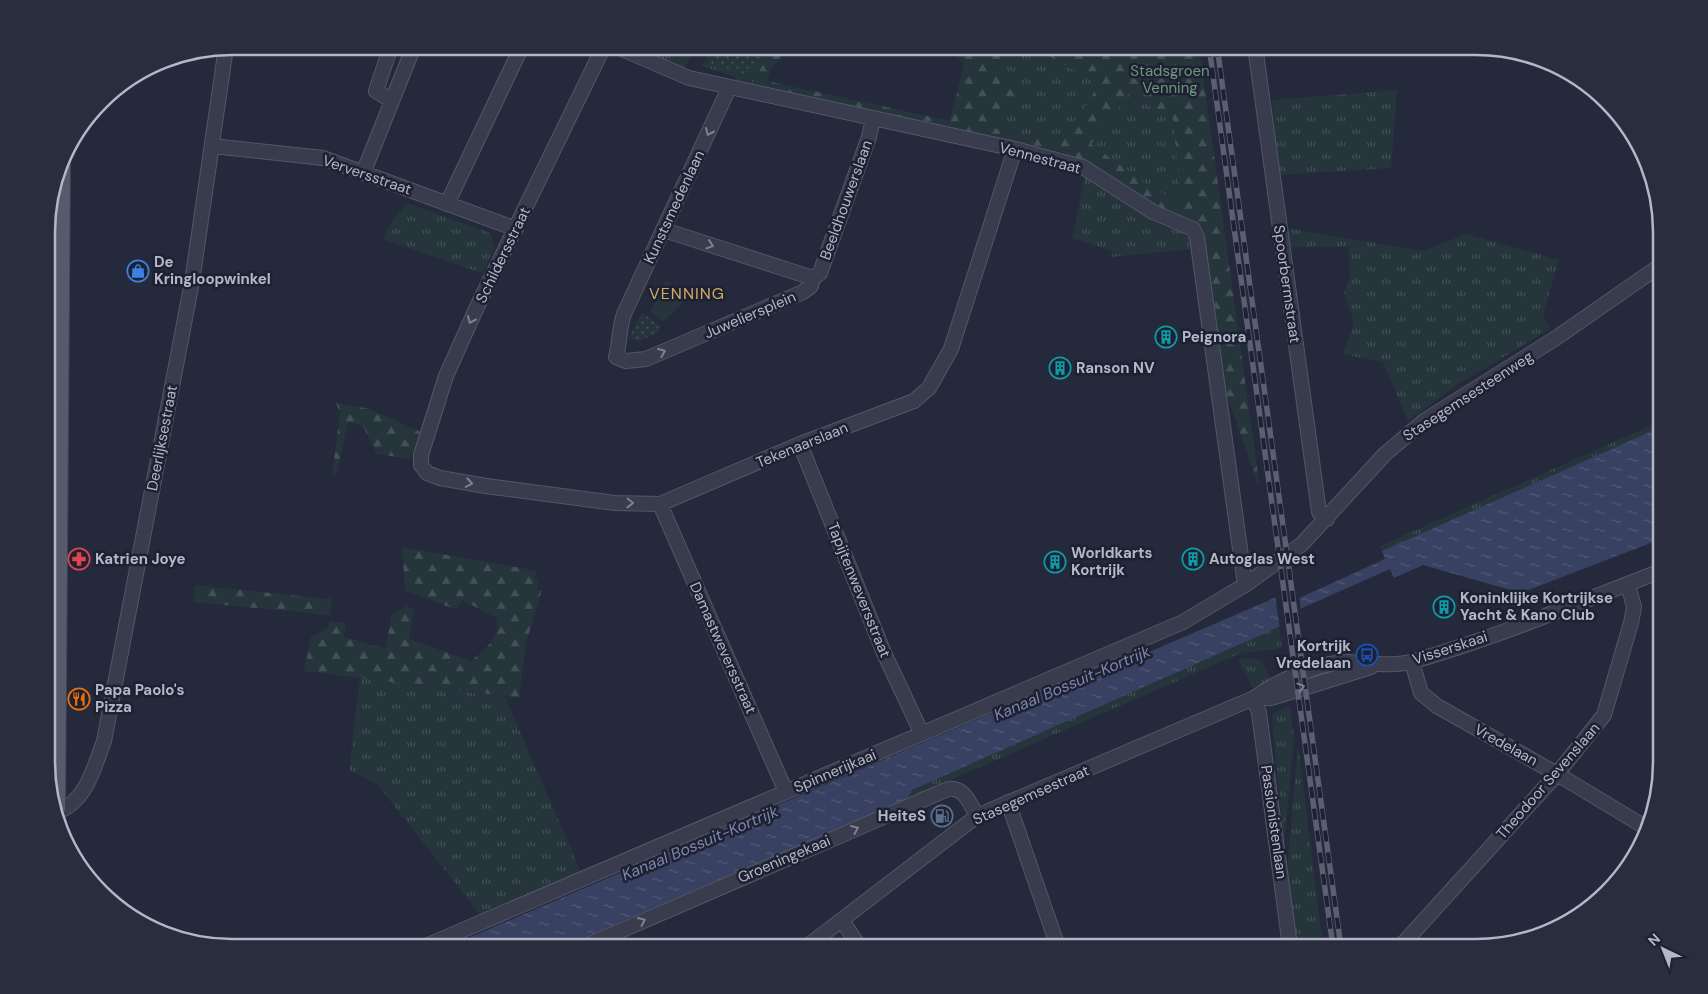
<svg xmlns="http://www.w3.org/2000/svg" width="1708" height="994" font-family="'DM Sans',sans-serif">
<defs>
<pattern id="grass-tufts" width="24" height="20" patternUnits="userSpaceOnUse" patternTransform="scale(1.25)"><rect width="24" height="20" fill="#26353c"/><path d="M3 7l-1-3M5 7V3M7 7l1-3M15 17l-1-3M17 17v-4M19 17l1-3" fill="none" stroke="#435057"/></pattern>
<pattern id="forest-firs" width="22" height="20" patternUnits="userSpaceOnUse" patternTransform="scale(1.25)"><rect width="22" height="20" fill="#26353c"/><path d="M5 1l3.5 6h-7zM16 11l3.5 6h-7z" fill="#435057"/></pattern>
<pattern id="park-dots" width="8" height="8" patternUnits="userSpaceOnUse" patternTransform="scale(1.25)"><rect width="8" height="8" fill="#26353c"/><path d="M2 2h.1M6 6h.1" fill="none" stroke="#435057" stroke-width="1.8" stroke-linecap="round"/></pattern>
<pattern id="water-ripples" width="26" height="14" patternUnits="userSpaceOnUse" patternTransform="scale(1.25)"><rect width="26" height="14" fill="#394162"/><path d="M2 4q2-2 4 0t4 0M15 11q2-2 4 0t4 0" fill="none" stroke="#535a77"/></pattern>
</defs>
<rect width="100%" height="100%" fill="#24293b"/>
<path fill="url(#grass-tufts)" d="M 635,46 L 699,46 L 682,70 Z
M 713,46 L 773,46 L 752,84 L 735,81 L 736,77 L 702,66 Z
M 1002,46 L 1031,46 L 1099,84 L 1073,128 L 1045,140 L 989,127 L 1022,92 L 998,78 Z
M 1397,90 L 1391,168 L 1278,175 L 1272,100 Z
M 1128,94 L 1173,119 L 1181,200 L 1156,191 L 1091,144 Z
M 1085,177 L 1148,218 L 1162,226 L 1181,231 L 1190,239 L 1191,249 L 1111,257 L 1112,251 L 1072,238 Z
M 407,203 L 490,233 L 495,247 L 482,273 L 383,239 L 391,223 Z
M 1286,228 L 1423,251 L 1466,234 L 1559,260 L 1543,315 L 1550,329 L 1460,383 L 1408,421 L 1383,362 L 1343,354 L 1354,323 L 1344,292 L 1350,277 L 1349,247 L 1290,247 Z
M 1661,421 L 1661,427 L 1382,551 L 1380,546 Z
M 1279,626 L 1282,648 L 1241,653 L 907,799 L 911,790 Z
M 1251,658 L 1262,661 L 1270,677 L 1270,680 L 1252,688 L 1239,660 Z
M 360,678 L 505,697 L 581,872 L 481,916 L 377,784 L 349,770 Z
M 1290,706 L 1294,737 L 1284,845 L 1272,717 L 1274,713 Z
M 1298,744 L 1323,947 L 1297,947 L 1287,873 Z"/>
<path fill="url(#forest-firs)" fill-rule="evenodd" d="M 773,46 L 793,46 L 771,69 L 767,81 L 950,121 L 964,65 L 950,46 L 1002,46 L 998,78 L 1022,92 L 989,127 L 1045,140 L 1073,128 L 1099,84 L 1031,46 L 1199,46 L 1259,482 L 1257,483 L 1223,383 L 1203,230 L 1196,221 L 1148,205 L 1078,158 L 1060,151 L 752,84 ZM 1129,94 L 1173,119 L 1181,200 L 1156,191 L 1091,144 Z
M 336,403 L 370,409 L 421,432 L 410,459 L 377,454 L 363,426 L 348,422 L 337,472 L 332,475 L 340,413 Z
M 402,547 L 537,571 L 534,579 L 538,579 L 537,590 L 542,590 L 526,643 L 519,698 L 304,671 L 311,637 L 327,628 L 330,621 L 346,623 L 344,637 L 386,649 L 391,616 L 406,606 L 414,609 L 409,639 L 471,661 C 485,650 500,638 497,618 L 462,600 L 457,610 L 405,590 Z
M 195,585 L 328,599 L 332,597 L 330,615 L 194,602 Z"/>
<path fill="url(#park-dots)" d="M 720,46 L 766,46 L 749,76 L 710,63 Z
M 642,313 L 660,325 L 659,332 L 638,342 L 629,337 Z"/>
<path fill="#26353c" d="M 666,280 L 689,297 L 663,322 L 650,312 Z"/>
<path fill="url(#water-ripples)" d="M 1661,427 L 1661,539 L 1521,593 L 1423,565 L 1394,578 L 1390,569 L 1291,613 L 1292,621 L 912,790 L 907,799 L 561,948 L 445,948 L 1078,676 L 1089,678 L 1288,592 L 1289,602 L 1297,599 L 1385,559 L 1382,551 Z"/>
<path fill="#24293b" d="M 1289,589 L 1291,599 L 1299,595 L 1301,611 L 1293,614 L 1293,622 L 1280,629 L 1275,595 Z"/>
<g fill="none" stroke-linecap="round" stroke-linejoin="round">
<g stroke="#535767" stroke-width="16">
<path id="minor" d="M 391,46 L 376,91 L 392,101
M 604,46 L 477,307 L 446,376 L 421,455 L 421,465 L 427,473 L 440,478 L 486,486 L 615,503 L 660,504 L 800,444 L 914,401 L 929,388 L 951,349 L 1015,149
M 615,46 L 689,78 L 1015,149 L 1083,167 L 1153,212 L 1193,229 L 1197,237 L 1245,585
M 1255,46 L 1319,512 L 1327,519
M 729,88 L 624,314 C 619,328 620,342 616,357 L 626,361 L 646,359 L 803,292 L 811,286 L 813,278
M 212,146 L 323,158 L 516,229
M 364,171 L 414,46
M 447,204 L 522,46
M 664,230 L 813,278
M 813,278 L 820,273 L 869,137 L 873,119
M 800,444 L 884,653 L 922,734
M 660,504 L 786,792
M 1412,662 L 1421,693 L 1437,706 L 1557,774 L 1645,827
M 1254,698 L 1259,713 L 1290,947
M 1254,698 L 1271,698 L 1371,667
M 1008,802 L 1058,947
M 57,812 C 87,801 94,767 104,741 L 192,282 L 226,47
M 842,920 L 860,948
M 1400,947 L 1557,774 L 1604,715 L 1631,623 L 1634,607 L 1628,584
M 421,948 L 1183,622 L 1245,585 L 1302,544 L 1385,454 L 1424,421 L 1556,338 L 1661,265
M 581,948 L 948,789 C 964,786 970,804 977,816
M 805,948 L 977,816 L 1254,698 C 1277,681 1322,661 1350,662 C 1371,663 1393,667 1414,661 C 1498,637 1580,602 1661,571"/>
</g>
<g stroke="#414555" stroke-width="20">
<path id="major" d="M 56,809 L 61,164"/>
</g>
<use href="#minor" stroke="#383c4c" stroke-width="14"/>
<use href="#major" stroke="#565b6c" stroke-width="18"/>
<g stroke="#5a5f72" stroke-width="5.5">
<path id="rail" d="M 1209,46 L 1333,947
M 1217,46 L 1341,947"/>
</g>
<use href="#rail" stroke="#1d2131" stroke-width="4" stroke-dasharray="11" stroke-linecap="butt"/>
</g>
<defs><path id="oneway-chevron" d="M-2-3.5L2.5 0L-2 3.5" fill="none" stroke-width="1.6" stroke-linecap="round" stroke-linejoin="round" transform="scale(1.25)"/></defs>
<g stroke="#7c8090">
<use href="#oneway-chevron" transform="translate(709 132) rotate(114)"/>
<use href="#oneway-chevron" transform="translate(710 245) rotate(18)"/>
<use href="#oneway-chevron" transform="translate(471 320) rotate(114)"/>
<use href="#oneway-chevron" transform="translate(662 352) rotate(-23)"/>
<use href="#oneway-chevron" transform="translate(469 483) rotate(10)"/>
<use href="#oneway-chevron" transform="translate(630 503) rotate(1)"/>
<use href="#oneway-chevron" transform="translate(1301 687) rotate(-16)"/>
<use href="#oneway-chevron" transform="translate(855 829) rotate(-23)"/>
<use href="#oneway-chevron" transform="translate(642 921) rotate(-24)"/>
</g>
<defs>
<g id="shop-ring" transform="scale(1.125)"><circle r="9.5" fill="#1d2131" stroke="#3f7fe0" stroke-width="1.5"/><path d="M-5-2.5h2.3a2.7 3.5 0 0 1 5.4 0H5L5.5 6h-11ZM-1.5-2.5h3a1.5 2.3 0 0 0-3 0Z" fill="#3f7fe0"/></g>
<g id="building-ring" transform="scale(1.125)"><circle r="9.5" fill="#1d2131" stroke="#0f9aa8" stroke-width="1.5"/><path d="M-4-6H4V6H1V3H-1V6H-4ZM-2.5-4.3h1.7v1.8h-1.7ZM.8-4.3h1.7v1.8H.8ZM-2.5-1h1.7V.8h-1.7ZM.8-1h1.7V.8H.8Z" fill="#0f9aa8"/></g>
<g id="pharmacy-ring" transform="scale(1.125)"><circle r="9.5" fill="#1d2131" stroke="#e0444e" stroke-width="1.5"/><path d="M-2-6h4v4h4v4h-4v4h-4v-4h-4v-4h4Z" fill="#e0444e"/></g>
<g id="bus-ring" transform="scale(1.125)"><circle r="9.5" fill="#1d2131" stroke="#1a4fb4" stroke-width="1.5"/><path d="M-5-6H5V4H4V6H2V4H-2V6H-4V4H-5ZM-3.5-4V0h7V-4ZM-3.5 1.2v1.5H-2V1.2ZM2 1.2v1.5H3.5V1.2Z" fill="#1a4fb4"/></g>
<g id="restaurant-ring" transform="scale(1.125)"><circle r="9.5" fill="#1d2131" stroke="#e8710a" stroke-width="1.5"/><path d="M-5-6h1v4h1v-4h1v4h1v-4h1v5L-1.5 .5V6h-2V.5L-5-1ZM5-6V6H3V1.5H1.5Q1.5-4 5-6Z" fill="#e8710a"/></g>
<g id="fuel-ring" transform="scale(1.125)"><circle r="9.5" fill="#1d2131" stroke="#5c6f8a" stroke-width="1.5"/><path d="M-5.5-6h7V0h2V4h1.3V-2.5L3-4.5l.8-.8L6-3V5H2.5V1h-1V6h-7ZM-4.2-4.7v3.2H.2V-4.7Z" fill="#5c6f8a"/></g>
</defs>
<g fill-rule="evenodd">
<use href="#shop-ring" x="138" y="271"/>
<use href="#building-ring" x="1166" y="337"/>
<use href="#building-ring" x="1060" y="368"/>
<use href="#pharmacy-ring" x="79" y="559"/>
<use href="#building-ring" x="1193" y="559"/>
<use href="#building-ring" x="1055" y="562"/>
<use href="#building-ring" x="1444" y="607"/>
<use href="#bus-ring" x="1367" y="655"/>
<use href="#restaurant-ring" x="79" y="699"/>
<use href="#fuel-ring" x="942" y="816"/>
</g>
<g text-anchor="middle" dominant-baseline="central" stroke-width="5" stroke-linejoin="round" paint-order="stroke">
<g font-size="15" fill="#6c977f" stroke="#1d2131">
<text x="1170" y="71">Stadsgroen<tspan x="1170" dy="17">Venning</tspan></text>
</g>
<g font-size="15" fill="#b4b7c7" stroke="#1d2131">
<text transform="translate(1040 158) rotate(15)">Vennestraat</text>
<text transform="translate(367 175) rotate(19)">Verversstraat</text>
<text transform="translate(846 200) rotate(-70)">Beeldhouwerslaan</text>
<text transform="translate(674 207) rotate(-65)">Kunstsmedenlaan</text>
<text transform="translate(503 255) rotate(-64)">Schildersstraat</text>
<text transform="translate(1287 284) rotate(82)">Spoorbermstraat</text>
<text transform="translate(750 315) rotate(-23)">Juweliersplein</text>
<text transform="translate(1468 396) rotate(-33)">Stasegemsesteenweg</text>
<text transform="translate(162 438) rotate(-79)">Deerlijksestraat</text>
<text transform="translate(802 445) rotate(-22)">Tekenaarslaan</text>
<text transform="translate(859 590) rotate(68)">Tapijtenweversstraat</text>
<text transform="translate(723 648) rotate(66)">Damastweversstraat</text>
<text transform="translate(1450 648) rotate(-18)">Visserskaai</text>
<text transform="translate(1506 745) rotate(29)">Vredelaan</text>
<text transform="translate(835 771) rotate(-23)">Spinnerijkaai</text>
<text transform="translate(1548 781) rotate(-49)">Theodoor Sevenslaan</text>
<text transform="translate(1031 795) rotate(-24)">Stasegemsestraat</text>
<text transform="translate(1274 822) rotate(82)">Passionistenlaan</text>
<text transform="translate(784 859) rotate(-23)">Groeningekaai</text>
</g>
<g font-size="15" font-weight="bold" fill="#b4b7c7" stroke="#1d2131" text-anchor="start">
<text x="154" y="262">De<tspan x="154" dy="17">Kringloopwinkel</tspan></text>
<text x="1182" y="337">Peignora</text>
<text x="1076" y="368">Ranson NV</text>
<text x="1071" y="553">Worldkarts<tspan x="1071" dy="17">Kortrijk</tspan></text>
<text x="95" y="559">Katrien Joye</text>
<text x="1209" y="559">Autoglas West</text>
<text x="1460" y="598">Koninklijke Kortrijkse<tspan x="1460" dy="17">Yacht &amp; Kano Club</tspan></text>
<text x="1351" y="646" text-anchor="end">Kortrijk<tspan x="1351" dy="17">Vredelaan</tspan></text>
<text x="95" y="690">Papa Paolo's<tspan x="95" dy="17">Pizza</tspan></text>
<text x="926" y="816" text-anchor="end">HeiteS</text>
</g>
<g font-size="16" letter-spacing="1" fill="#cfab67" stroke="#1d2131">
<text x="687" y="293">VENNING</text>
</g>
<g font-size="16" font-style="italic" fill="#7d87ad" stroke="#1d2131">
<text transform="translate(1072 683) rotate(-23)">Kanaal Bossuit-Kortrijk</text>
<text transform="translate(700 843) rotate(-23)">Kanaal Bossuit-Kortrijk</text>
</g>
</g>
<path d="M0 0H1708V994H0ZM232 55H1476A177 177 0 0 1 1653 232V762A177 177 0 0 1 1476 939H232A177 177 0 0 1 55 762V232A177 177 0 0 1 232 55Z" fill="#292d3d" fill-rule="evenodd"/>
<path fill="none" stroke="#b4b7c7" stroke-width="2.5" d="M232 55H1476A177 177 0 0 1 1653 232V762A177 177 0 0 1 1476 939H232A177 177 0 0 1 55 762V232A177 177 0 0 1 232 55Z"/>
<g transform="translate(1663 949) rotate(317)" stroke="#1d2131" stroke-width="4" paint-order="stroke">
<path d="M0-4L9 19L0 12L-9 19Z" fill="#b4b7c7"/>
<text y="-8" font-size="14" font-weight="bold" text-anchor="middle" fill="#b4b7c7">N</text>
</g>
</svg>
